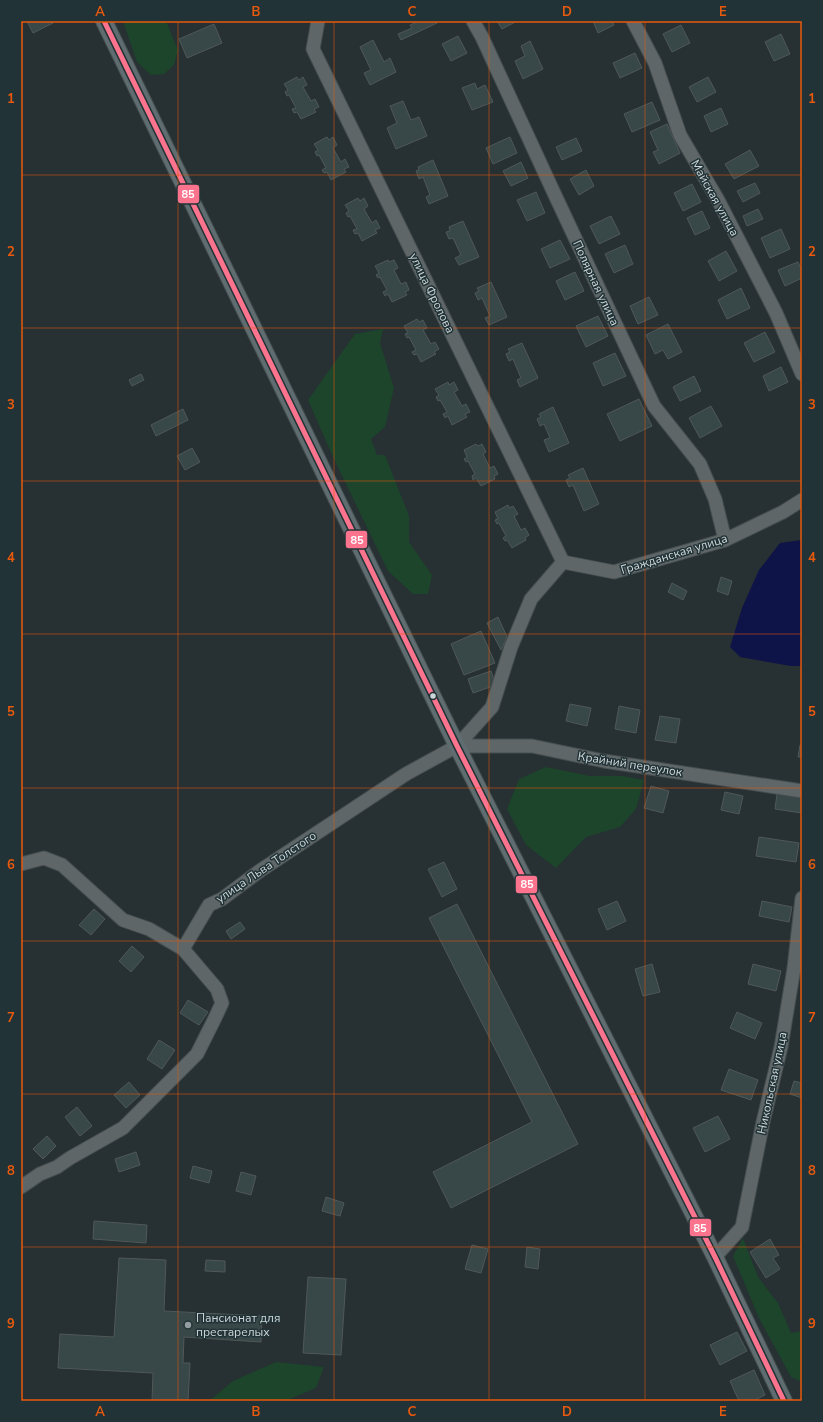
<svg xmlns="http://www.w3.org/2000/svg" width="823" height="1422" font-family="'Nunito Sans',sans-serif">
<rect width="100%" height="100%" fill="#273032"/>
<path fill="#1c452c" d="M 123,21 L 166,21 L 178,50 L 174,65 L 164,74 L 151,75 L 137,62 Z
M 383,329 L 380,343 L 394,388 L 385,427 L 371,439 L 377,455 L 385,455 L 409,516 L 409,542 L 432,575 L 428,594 L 413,594 L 388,571 L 333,457 L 308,400 L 355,334 Z
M 546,767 L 590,776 L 622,776 L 644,780 L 636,809 L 620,827 L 586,837 L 556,868 L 526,845 L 507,809 L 519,779 Z
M 743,1238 L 758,1277 L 778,1303 L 791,1333 L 802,1331 L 802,1382 L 791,1377 L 759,1318 L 733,1256 Z
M 276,1362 L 324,1367 L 316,1388 L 285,1401 L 209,1401 L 233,1381 Z"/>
<path fill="#0e1348" d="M 802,540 L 802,666 L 791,666 L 740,657 L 730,647 L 742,608 L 759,570 L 780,543 Z"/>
<path fill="#384747" stroke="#505858" d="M 27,21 L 52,21 L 53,23 L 33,33 Z
M 419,21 L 436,21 L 437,23 L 401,40 L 398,34 L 412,28 L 410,25 Z
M 497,21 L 517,21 L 502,29 Z
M 593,21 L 612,21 L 614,25 L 598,33 Z
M 214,24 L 222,43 L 187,58 L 179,39 Z
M 681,25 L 690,43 L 672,52 L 663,34 Z
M 781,34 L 790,54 L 774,61 L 765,42 Z
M 458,36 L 467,53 L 451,61 L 442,44 Z
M 373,40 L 384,62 L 390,58 L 396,72 L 370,85 L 364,73 L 371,70 L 360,47 Z
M 530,41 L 543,69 L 523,79 L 515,61 L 525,56 L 521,46 Z
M 635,53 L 642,68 L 620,78 L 613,63 Z
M 297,77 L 299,80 L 303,77 L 307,85 L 303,87 L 311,101 L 315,99 L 319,107 L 314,109 L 316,112 L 301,119 L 297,112 L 294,113 L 292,109 L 296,108 L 289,95 L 287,96 L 285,92 L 288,90 L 284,84 Z
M 708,77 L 716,92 L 697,102 L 689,87 Z
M 475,83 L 477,89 L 485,85 L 493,102 L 472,110 L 462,88 Z
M 403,101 L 411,120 L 419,117 L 427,136 L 396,149 L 387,128 L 397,123 L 390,106 Z
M 652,102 L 660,120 L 632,132 L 624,114 Z
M 721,108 L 728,124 L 711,132 L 704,116 Z
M 667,124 L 680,153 L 659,164 L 653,152 L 658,150 L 650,132 Z
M 327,137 L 329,140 L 333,137 L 337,145 L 333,148 L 341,162 L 345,159 L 349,167 L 344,169 L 346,172 L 331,180 L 327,172 L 324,173 L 322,170 L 326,168 L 319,155 L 317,156 L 315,152 L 318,150 L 314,144 Z
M 510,137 L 517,153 L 493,164 L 486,148 Z
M 576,138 L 582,151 L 562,160 L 556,147 Z
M 750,150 L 759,166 L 734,179 L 725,164 Z
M 433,160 L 448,196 L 429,204 L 426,197 L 430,195 L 423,177 L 419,179 L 416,171 L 419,170 L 418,167 Z
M 521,162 L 528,178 L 511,186 L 503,171 Z
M 586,170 L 594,186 L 579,195 L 570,179 Z
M 755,183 L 760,193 L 743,202 L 737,191 Z
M 692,184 L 701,202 L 683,211 L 674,193 Z
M 536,192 L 545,213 L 527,221 L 517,200 Z
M 358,198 L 360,201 L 364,198 L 368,206 L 364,209 L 372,223 L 376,220 L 380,228 L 375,230 L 377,233 L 362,241 L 358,233 L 355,234 L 353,230 L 357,229 L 350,216 L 348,217 L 346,213 L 349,211 L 345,205 Z
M 758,209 L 763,219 L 747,226 L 743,216 Z
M 702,211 L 710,228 L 695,235 L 687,218 Z
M 611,216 L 620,234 L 599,244 L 590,226 Z
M 463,221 L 479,257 L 459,265 L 455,258 L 461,255 L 453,238 L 449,239 L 446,232 L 450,231 L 449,227 Z
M 781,229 L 790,249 L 770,258 L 761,238 Z
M 560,240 L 570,259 L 550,268 L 541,249 Z
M 625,245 L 633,264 L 614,273 L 605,254 Z
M 726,251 L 737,271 L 719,281 L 708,261 Z
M 388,260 L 389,262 L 394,260 L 398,268 L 394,270 L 401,284 L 406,282 L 409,290 L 405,292 L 407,295 L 392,302 L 388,294 L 385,296 L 383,292 L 387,290 L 380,277 L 378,278 L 376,275 L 379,273 L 375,266 Z
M 798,262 L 802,271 L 802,278 L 785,286 L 778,270 Z
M 575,272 L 584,291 L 565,300 L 556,281 Z
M 491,282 L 507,317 L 489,325 L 485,318 L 490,316 L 482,298 L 478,300 L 475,293 L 479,291 L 477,288 Z
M 741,288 L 750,308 L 727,319 L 718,300 Z
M 649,297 L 658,315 L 638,324 L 630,306 Z
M 598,316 L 608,336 L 586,347 L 576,326 Z
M 417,319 L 419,322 L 423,320 L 427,328 L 423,330 L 431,344 L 435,342 L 439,349 L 434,352 L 436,354 L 421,362 L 417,354 L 414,355 L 412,352 L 416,350 L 409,337 L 407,338 L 405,334 L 408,333 L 404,326 Z
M 668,324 L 682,352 L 668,359 L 663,350 L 655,354 L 646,335 Z
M 765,332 L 775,352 L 754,362 L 744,343 Z
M 522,343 L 538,378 L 520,387 L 517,380 L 521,378 L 513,359 L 509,361 L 506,354 L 510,352 L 508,349 Z
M 615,353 L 626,376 L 603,386 L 593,363 Z
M 781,367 L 788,382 L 769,391 L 763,376 Z
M 141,374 L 144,380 L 132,386 L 129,380 Z
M 694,376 L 701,391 L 680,401 L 673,387 Z
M 448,382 L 449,385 L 454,382 L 458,390 L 454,392 L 462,406 L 466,404 L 470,412 L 465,414 L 467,417 L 452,425 L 448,416 L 445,418 L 443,414 L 447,412 L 440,400 L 438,401 L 436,397 L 439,395 L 435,389 Z
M 639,399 L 652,426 L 620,441 L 607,414 Z
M 711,406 L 722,426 L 700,438 L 689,418 Z
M 553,407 L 569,443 L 549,452 L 544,440 L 550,438 L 544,424 L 540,426 L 537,419 L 541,417 L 539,414 Z
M 183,409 L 188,420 L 156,436 L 151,425 Z
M 476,444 L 478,446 L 482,444 L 486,452 L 483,454 L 490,468 L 494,466 L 498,474 L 494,476 L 495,479 L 481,486 L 476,478 L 473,480 L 472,476 L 475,474 L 468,461 L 466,462 L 464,459 L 467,457 L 464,450 Z
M 192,448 L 200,462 L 185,470 L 177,456 Z
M 583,468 L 599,504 L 584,511 L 573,485 L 569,487 L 566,480 L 570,478 L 568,475 Z
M 508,505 L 509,508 L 513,506 L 518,514 L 514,516 L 521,530 L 525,528 L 529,535 L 525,538 L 526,540 L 512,548 L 507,540 L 505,541 L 503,538 L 506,536 L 499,523 L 497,524 L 495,520 L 498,519 L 495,512 Z
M 721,577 L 732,581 L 728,595 L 717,591 Z
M 672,583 L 687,591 L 683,600 L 668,592 Z
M 498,617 L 507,637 L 501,650 L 487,623 Z
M 481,631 L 495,663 L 464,675 L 451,644 Z
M 491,671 L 496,685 L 473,693 L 468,679 Z
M 570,704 L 591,708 L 587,726 L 566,721 Z
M 619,706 L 640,710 L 636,733 L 615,729 Z
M 660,716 L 680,719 L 676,743 L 655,740 Z
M 800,745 L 802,746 L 802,757 L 798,757 Z
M 651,786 L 669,791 L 663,813 L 644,808 Z
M 725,792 L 743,796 L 739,814 L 721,810 Z
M 777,794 L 802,797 L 802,813 L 775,809 Z
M 759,837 L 799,843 L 796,862 L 756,856 Z
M 444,862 L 457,889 L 442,897 L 428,869 Z
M 617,901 L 626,921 L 607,930 L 598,909 Z
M 762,901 L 792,907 L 789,922 L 759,916 Z
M 457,904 L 578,1144 L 451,1208 L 433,1172 L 532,1122 L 429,918 Z
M 94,909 L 105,919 L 91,935 L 79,925 Z
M 240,922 L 245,929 L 231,939 L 226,931 Z
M 132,946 L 144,957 L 131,972 L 119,961 Z
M 652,964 L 660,992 L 643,996 L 635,969 Z
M 753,964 L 781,971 L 776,991 L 748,984 Z
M 188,1000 L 208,1012 L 199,1025 L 180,1013 Z
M 737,1012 L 762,1023 L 755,1039 L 730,1028 Z
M 159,1040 L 175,1050 L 162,1069 L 147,1059 Z
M 729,1069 L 758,1080 L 751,1100 L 721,1090 Z
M 794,1081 L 802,1083 L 802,1098 L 790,1094 Z
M 129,1082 L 140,1095 L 126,1108 L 114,1095 Z
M 77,1107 L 92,1126 L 80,1136 L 65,1117 Z
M 718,1116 L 730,1139 L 705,1152 L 693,1128 Z
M 47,1136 L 56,1146 L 43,1159 L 33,1149 Z
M 136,1152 L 140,1165 L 119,1172 L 115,1159 Z
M 193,1166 L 212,1171 L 209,1183 L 190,1178 Z
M 241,1172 L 256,1176 L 251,1195 L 236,1191 Z
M 326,1197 L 344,1203 L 340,1216 L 322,1211 Z
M 94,1221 L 147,1225 L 146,1243 L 93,1239 Z
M 770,1239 L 779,1255 L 773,1258 L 780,1269 L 766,1278 L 750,1252 Z
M 472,1245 L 488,1249 L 481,1273 L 465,1269 Z
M 527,1247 L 540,1249 L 538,1269 L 525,1267 Z
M 119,1258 L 166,1260 L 164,1311 L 262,1316 L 261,1342 L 184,1337 L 183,1363 L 190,1363 L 188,1401 L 152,1401 L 153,1373 L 58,1368 L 60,1334 L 114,1337 Z
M 206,1260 L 225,1261 L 225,1272 L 205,1271 Z
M 308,1277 L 346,1279 L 341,1355 L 303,1353 Z
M 737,1332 L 747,1351 L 720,1365 L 710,1345 Z
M 754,1370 L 765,1395 L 753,1401 L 739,1401 L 730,1381 Z"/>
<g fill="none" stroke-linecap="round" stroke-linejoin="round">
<g stroke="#454d4f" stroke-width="15">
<path id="minor" d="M 318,21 L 313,49 L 563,562
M 473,21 L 482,37 L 554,193 L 654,406 L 700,464 L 715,499 L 725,540
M 633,21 L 655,63 L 680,135 L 718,200 L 776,313 L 802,374
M 457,746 L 532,746 L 604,761 L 802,791
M 21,864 L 44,858 L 62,865 L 123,920 L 149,929 L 183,949
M 21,1187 L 40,1174 L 57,1167 L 70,1158 L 123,1128 L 197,1054 L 215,1018 L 222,1003 L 217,989 L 183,949 L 209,905 L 222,899 L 261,870 L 406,774 L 457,746 L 492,707 L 511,647 L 531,599 L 563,562 L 614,572 L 725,540 L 783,512 L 802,500
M 715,1257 L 742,1227 L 763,1122 L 781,1047 L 794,968 L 802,898"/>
</g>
<g stroke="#454d4f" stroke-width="18">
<path id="major" d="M 104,21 L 457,746 L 715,1257 L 784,1401"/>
</g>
<use href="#minor" stroke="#5e6668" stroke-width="13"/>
<use href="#major" stroke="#5f6c70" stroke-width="16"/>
<g stroke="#223337" stroke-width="8">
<path id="bus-1" d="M 104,21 L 457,746 L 715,1257 L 784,1401"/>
</g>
<use href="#bus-1" stroke="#fc738d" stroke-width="5"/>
</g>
<path fill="none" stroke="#e8590c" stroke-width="1" stroke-opacity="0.55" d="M 178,21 L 178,1401M 334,21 L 334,1401M 489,21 L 489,1401M 645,21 L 645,1401M 21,175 L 802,175M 21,328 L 802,328M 21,481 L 802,481M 21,634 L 802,634M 21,788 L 802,788M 21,941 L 802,941M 21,1094 L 802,1094M 21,1247 L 802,1247"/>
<circle fill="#cdd7d9" stroke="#223337" stroke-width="1.5" cx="433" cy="696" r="3.5"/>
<circle fill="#939d9f" stroke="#223337" stroke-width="1.5" cx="188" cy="1325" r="4"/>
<g text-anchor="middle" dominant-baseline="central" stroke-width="3" stroke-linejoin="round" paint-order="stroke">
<g font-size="12" fill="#cdd7d9" stroke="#223337">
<text transform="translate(715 198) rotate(61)">Майская улица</text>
<text transform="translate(596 283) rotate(65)">Полярная улица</text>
<text transform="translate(432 293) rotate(64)">улица Фролова</text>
<text transform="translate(674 554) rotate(-17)">Гражданская улица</text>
<text transform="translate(630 764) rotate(9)">Крайний переулок</text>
<text transform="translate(266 867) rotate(-34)">улица Льва Толстого</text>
<text transform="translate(772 1083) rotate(-78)">Никольская улица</text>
</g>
<g font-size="12" fill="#cdd7d9" stroke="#223337" text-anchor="start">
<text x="196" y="1318">Пансионат для<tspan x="196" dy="14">престарелых</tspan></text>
</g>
</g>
<g stroke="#223337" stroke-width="1.5">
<rect x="177" y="184" width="23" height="20" rx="4" fill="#fc738d"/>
<rect x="345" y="530" width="23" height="19" rx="4" fill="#fc738d"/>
<rect x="515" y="875" width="23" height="19" rx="4" fill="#fc738d"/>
<rect x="689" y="1218" width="23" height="19" rx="4" fill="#fc738d"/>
</g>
<g font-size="11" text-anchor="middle" font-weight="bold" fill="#fff">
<text x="188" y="198">85</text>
<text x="357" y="544">85</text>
<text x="527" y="888">85</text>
<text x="700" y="1232">85</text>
</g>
<rect width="823" height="1422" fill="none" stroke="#223337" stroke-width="44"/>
<rect x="22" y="22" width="779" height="1378" fill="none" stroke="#e8590c" stroke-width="1.5"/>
<g font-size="13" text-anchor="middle" font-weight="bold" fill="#e8590c">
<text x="100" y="16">A</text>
<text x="256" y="16">B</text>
<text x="412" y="16">C</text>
<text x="567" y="16">D</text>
<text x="723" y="16">E</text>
<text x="11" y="103">1</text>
<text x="812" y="103">1</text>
<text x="11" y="256">2</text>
<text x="812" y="256">2</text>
<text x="11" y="409">3</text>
<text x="812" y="409">3</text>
<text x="11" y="562">4</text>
<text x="812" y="562">4</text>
<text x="11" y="716">5</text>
<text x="812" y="716">5</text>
<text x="11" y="869">6</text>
<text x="812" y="869">6</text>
<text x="11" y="1022">7</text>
<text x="812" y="1022">7</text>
<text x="11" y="1175">8</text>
<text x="812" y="1175">8</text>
<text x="11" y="1328">9</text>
<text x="812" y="1328">9</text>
<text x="100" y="1416">A</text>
<text x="256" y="1416">B</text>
<text x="412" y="1416">C</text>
<text x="567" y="1416">D</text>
<text x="723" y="1416">E</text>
</g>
</svg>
